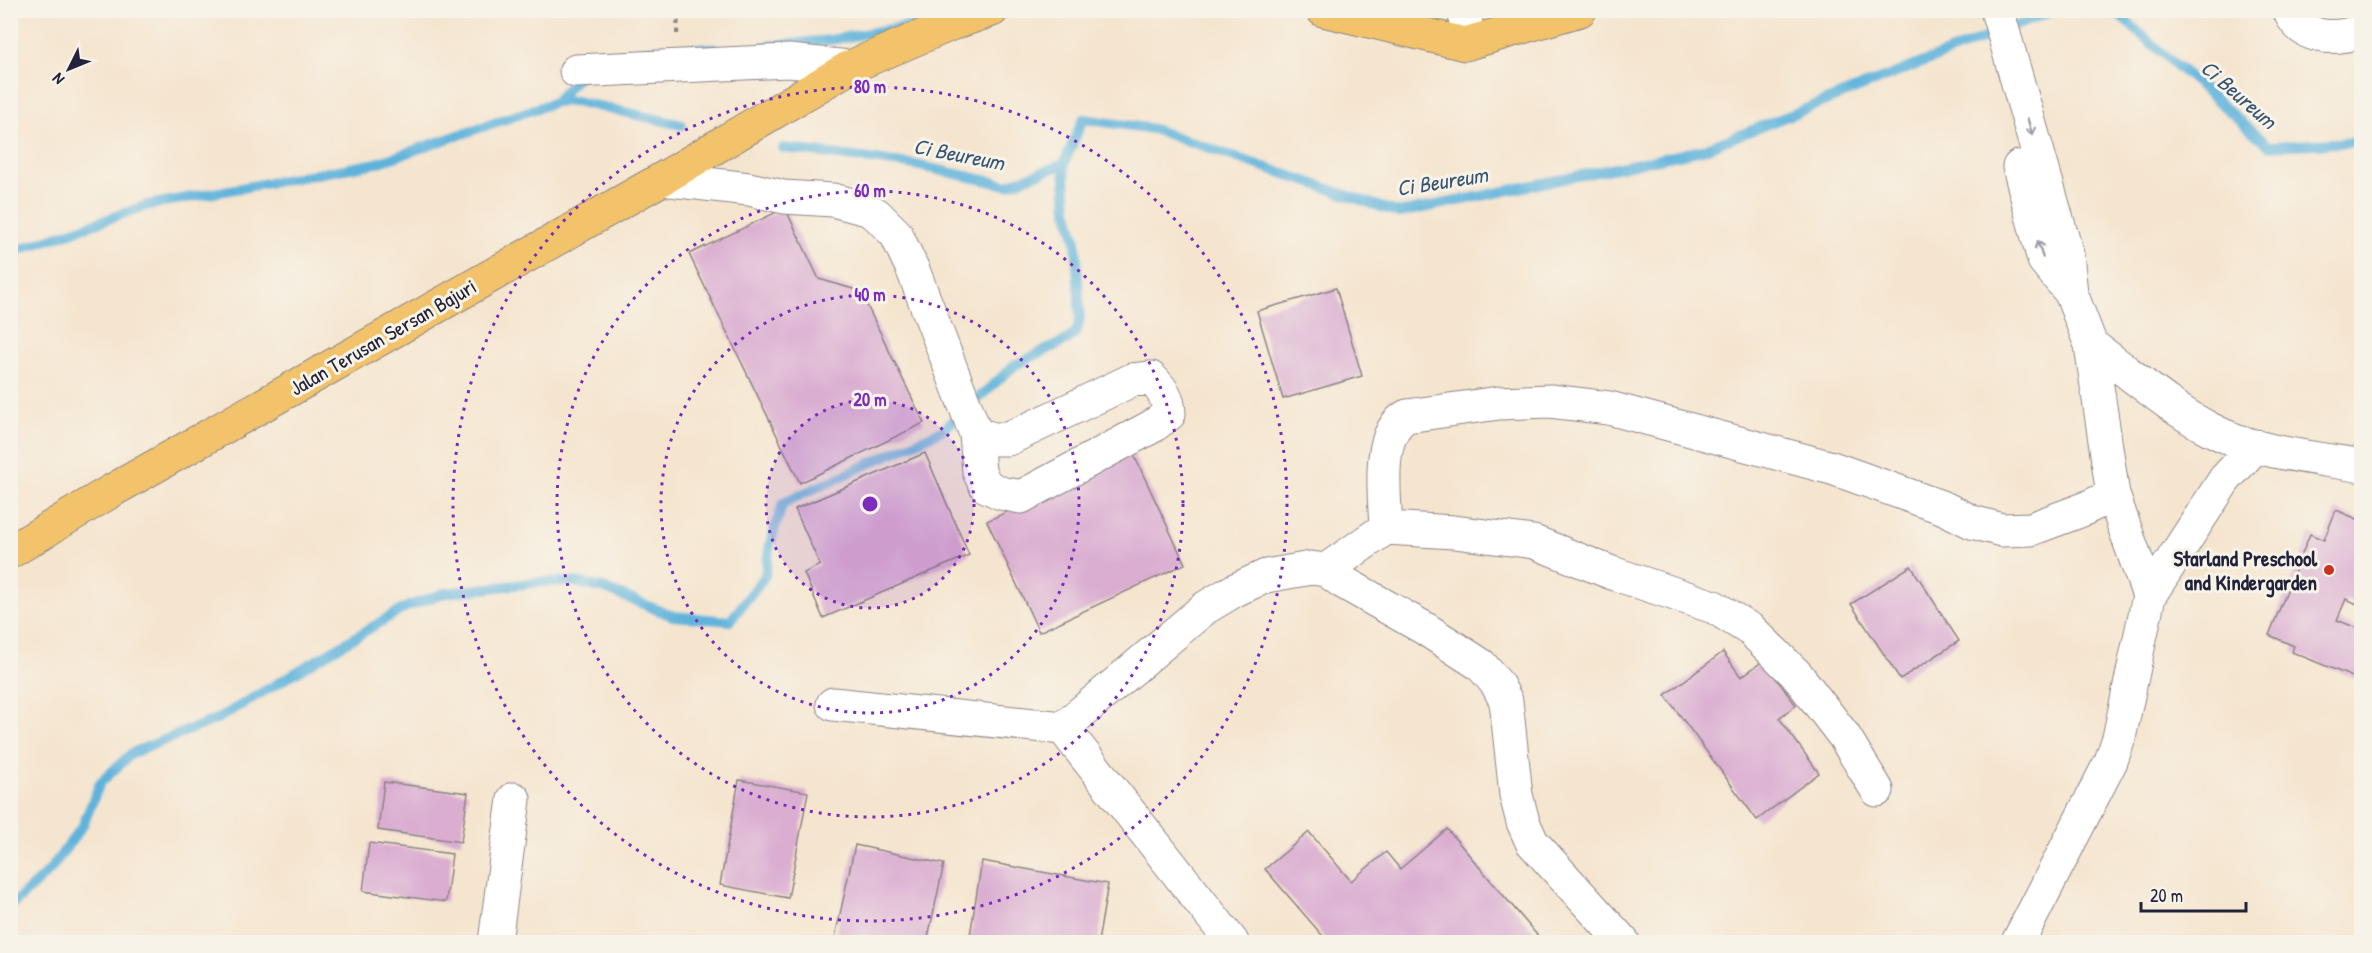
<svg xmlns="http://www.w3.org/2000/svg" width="2372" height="953" font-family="'Patrick Hand',sans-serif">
<rect width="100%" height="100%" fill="#f7f3e8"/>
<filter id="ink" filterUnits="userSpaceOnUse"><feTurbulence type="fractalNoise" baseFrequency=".0167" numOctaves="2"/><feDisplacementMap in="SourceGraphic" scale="12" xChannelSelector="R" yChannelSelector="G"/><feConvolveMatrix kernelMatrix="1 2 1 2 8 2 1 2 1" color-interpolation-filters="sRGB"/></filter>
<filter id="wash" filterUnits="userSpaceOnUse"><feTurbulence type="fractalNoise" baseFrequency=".008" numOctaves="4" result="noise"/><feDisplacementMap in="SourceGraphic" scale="24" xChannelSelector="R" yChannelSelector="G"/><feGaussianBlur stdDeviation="1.35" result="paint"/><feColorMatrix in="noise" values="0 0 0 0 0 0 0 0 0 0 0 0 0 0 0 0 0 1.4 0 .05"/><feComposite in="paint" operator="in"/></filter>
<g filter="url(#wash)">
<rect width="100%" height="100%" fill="#f5e5cf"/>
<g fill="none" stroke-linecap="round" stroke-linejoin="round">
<path stroke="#5fb3db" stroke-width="10" d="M 1436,10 L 1456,15 L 1484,10
M 2113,10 L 2269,146 L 2362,142
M 765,46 L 830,40 L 913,25
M 633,54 L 650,50 L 713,48
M 555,102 L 579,76
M 783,148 L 910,164 L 1007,185 L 1064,164 L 1083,119 L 1153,129 L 1399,213 L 1702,150 L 2055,10
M 10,253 L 148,205 L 377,163 L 555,102 L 575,101 L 682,125
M 10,907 L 50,870 L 83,825 L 100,783 L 132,753 L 219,718 L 406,607 L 445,593 L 541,582 L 574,582 L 603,588 L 673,616 L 730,621 L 765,576 L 770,543 L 783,503 L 943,430 L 1015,365 L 1067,340 L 1077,331 L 1080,318 L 1076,241 L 1067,210 L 1064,164"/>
</g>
<g id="blocks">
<path fill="#daadd1" d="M 785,208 L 819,279 L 860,291 L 924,423 L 800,483 L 689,254 Z
M 1336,288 L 1362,376 L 1283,399 L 1257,311 Z
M 925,453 L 969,555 L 823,618 L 804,573 L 820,565 L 795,509 Z
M 1133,453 L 1185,564 L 1039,632 L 987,521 Z
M 2336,510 L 2362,521 L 2362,606 L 2346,599 L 2337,620 L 2362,630 L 2362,681 L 2292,652 L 2294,646 L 2269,635 L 2310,534 L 2324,540 Z
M 1911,566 L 1959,641 L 1900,679 L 1851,604 Z
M 1723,652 L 1741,677 L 1763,661 L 1796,705 L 1779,718 L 1819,773 L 1757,820 L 1665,695 Z
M 739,780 L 808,792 L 788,898 L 720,885 Z
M 384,782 L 468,793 L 461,842 L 378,830 Z
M 1447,829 L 1543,942 L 1328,942 L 1265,869 L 1309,832 L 1351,881 L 1386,852 L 1400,869 Z
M 369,843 L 452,854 L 446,902 L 363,891 Z
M 855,845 L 944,864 L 927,942 L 834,942 Z
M 982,861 L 1108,884 L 1098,942 L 969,942 Z"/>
</g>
</g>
<g filter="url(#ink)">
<use href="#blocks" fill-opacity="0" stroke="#8c8485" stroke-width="1.5"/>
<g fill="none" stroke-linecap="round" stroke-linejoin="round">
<g stroke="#8c8485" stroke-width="35">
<path id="minor" d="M 1997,10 L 2067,254 L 2071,293 L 2091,345 L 2113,495 L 2149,596
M 2289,10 C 2302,41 2334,40 2362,31
M 1465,44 L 1466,10
M 576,71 L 789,61 L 850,67
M 2019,167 L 2044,260 L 2071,293
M 662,179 L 749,189 L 784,197 L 833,200 L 867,209 L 877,215 L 896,234 L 913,270 L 976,434 L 979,472 L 986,486 L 1001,493 L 1021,497 L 1153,426 L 1169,414 C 1169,398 1162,389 1151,378 L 1132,380 L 1008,439 L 994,439 L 976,434
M 2091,345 C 2130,373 2168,407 2210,429 C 2255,453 2312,457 2362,466
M 1386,528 L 1454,532 L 1534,542 L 1612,573 L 1714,607 L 1751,630 L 1797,675 L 1844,736 L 1877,790
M 1326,570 L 1386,528 C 1385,497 1375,433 1407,416 L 1499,403 L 1550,401 L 1609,408 L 1832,468 L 1944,508 L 1972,522 L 2002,530 L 2031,529 L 2082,510 L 2113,495
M 833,704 L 1063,728 L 1232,942
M 1063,728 L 1205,608 L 1235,590 L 1266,576 L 1311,568 L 1326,570 L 1341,581 L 1424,628 L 1481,665 L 1497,684 L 1506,701 L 1516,795 L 1523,822 L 1532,842 L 1623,942
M 495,942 L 514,799
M 2018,942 L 2111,761 L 2119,738 L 2149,596 L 2225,479 L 2256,446"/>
</g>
<g stroke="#8c8485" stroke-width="35">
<path id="major" d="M 1323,10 L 1465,44 L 1580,10
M 10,552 L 113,490 L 662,179 L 850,67 L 951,24 L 992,10"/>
</g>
<path stroke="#8c8485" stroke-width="4" stroke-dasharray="4.5 4.5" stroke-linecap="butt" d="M 677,34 L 678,10"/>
<use href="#minor" stroke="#fff" stroke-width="33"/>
<use href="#major" stroke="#f2c36a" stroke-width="33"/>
</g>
<defs><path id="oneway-shaft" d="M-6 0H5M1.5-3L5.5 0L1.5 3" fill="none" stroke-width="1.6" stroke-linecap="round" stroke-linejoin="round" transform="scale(1.5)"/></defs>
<g stroke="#9c9ca7">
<use href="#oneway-shaft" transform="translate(2030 127) rotate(74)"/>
<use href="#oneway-shaft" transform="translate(2040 249) rotate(-108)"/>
</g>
</g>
<circle cx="870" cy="504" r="104" fill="#7b2cbf" fill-opacity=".12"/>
<g fill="none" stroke="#7b2cbf" stroke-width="3" stroke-dasharray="3 6">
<circle cx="870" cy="504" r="104"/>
<circle cx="870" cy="504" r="209"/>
<circle cx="870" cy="504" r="313"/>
<circle cx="870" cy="504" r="417"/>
</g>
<circle fill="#c8321e" stroke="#f7f3e8" stroke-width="2" cx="2329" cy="570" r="6"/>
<g text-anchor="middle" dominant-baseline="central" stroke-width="6" stroke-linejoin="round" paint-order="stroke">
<g font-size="21" fill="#22223b" stroke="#f7f3e8">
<text transform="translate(383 337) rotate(-30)">Jalan Terusan Sersan Bajuri</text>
</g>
<g font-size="21" font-weight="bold" fill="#22223b" stroke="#f7f3e8" text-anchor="end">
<text x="2317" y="558">Starland Preschool<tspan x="2317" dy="24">and Kindergarden</tspan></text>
</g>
<g font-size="22" font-style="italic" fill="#375573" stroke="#f7f3e8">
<text transform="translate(2239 94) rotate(41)">Ci Beureum</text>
<text transform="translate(959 154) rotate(11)">Ci Beureum</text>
<text transform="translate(1442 181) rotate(-9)">Ci Beureum</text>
</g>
</g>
<circle cx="870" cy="504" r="9" fill="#7b2cbf" stroke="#f7f3e8" stroke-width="3"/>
<g font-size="18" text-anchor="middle" font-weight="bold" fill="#7b2cbf" stroke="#f7f3e8" stroke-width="6" stroke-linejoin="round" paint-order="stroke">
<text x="870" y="93">80 m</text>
<text x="870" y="197">60 m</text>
<text x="870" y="301">40 m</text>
<text x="870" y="406">20 m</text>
</g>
<rect width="2372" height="953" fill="none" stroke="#f7f3e8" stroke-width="36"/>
<g transform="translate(69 69) rotate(227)" stroke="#f7f3e8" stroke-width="4.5" paint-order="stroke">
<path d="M0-4.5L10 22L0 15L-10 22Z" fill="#22223b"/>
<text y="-9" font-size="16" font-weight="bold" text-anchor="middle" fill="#22223b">N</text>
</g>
<path d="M2141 902v9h105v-9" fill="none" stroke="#22223b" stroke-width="3"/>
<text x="2150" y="902" font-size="18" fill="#22223b" stroke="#f7f3e8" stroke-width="4.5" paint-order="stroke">20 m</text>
</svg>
